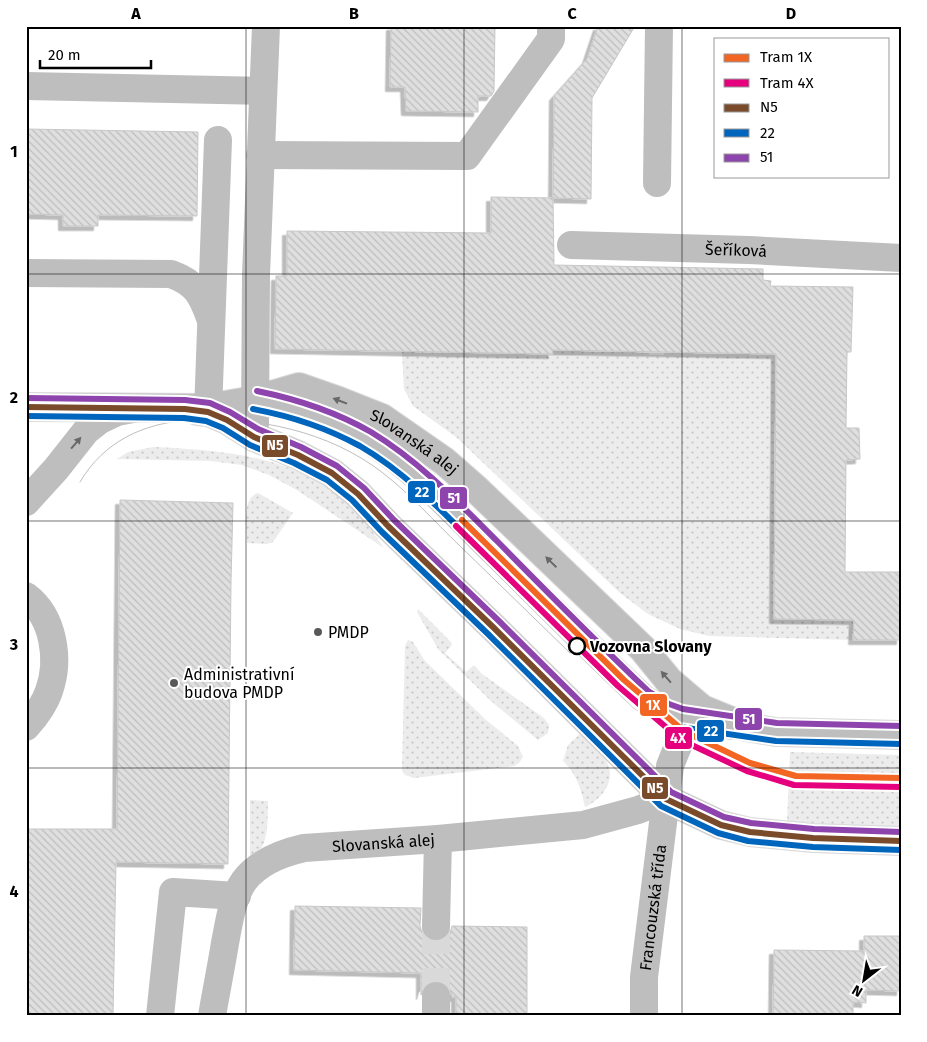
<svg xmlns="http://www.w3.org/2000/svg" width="927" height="1042" font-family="'Fira Sans',sans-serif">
<defs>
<pattern id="grass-dots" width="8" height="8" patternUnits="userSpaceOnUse" patternTransform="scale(1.25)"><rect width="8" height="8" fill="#ececec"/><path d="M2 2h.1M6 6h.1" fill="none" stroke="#c9c9c9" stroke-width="1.8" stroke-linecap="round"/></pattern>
<pattern id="building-back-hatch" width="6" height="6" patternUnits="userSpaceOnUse" patternTransform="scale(1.25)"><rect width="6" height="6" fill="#dfdfdf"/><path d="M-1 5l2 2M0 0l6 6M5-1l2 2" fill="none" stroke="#bebebe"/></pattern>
<filter id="shadow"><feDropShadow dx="-4.5" dy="4.5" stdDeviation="0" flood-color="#0004"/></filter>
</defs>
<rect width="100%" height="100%" fill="#fff"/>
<path fill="url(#grass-dots)" d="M 552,350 L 649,353 L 649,355 L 664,355 L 664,353 L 776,354 L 775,390 L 774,619 L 854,620 L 853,640 L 709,636 L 680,629 L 648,614 L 620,593 L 456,437 L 413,406 L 404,389 L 402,352 L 552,354 Z
M 153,447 C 222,450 302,456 354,508 C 365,519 374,534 384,548 L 297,490 L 269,475 L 242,465 L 211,461 L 117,459 L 128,452 Z
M 258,493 L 293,513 L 273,542 L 267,544 L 247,543 C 247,529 241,498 258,493 Z
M 418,609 L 451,642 L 452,645 L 445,653 L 466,672 L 474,665 L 482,674 L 544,718 L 549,725 L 548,733 L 538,740 L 492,702 L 438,649 L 417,612 Z
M 408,640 L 413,642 L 425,661 L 485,719 L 518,746 L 523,757 L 519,763 L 514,766 L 414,778 L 405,775 L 402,770 L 405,646 Z
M 581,733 C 589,741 599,749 605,759 C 618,778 603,799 585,807 C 581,789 577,774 563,761 L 568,745 Z
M 790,752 L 901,755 L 901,829 L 807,828 L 787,823 Z
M 250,800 L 268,801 C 267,825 270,845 250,863 Z"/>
<path fill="url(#building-back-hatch)" stroke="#c7c7c7" filter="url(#shadow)" d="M 391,26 L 495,26 L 494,91 L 491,96 L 478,96 L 478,112 L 406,111 L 405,87 L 390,87 Z
M 598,26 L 635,26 L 592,98 L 591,199 L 553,198 L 554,96 L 587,59 Z
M 26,129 L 198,132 L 197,216 L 98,215 L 98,226 L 63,226 L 63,215 L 26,214 Z
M 491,197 L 553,198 L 554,265 L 763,269 L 763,280 L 771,281 L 770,286 L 853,287 L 851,352 L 847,352 L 846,428 L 859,428 L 860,459 L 846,460 L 845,572 L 901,572 L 901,640 L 853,640 L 854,620 L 774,619 L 776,354 L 552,350 L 553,354 L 275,349 L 276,276 L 287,276 L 287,231 L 491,233 Z
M 120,500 L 233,503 L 231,582 L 228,864 L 116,862 L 113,1016 L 26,1016 L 26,829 L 117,829 Z
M 295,906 L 421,908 L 420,926 L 422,933 L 428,939 L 435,942 L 444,939 L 450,934 L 452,926 L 527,927 L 527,1016 L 456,1016 L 456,997 L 452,997 L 450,989 L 444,983 L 436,980 L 429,982 L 423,988 L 421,995 L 421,973 L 294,970 Z
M 864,936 L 901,936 L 901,991 L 866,990 L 866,1003 L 853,1002 L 853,1016 L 773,1016 L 774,950 L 864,951 Z"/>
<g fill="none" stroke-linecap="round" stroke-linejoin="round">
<path stroke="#d9d9d9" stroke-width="28" stroke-dasharray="28 14" stroke-linecap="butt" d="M 436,926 L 436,996"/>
<g stroke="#dbdbdb" stroke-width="30">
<g id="major">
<path id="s4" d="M 26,407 L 208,408 L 254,400 L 299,387 L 339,401 L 382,418 L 444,461 L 476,489 L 643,649 L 669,681 L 702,709 L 746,727 L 776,732 L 901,735"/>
<path d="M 197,411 L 208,412 L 227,420 L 254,437 L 298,455 L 332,473 L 358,494 L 388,526 L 494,628 L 666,799 L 721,825 L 750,832 L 813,838 L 901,841"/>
</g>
</g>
<g stroke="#bebebe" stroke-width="28">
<path d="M 26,86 L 263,91"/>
<path d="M 260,155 L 467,156 L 551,39 L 551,26"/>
<path d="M 657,183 L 659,26"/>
<path id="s1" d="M 571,245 L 749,250 L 901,258"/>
<path d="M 26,273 L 171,274 C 196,283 202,295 210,318"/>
<path d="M 254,400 C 294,407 333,419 368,440 C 412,467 448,506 484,542 C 537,594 589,647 643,698 L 665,712 L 681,718 L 732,726"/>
<path d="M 208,412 L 218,140"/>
<path d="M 254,437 L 255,422 L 256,275 L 266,26"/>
<path d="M 26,502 L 56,469 L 86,431 L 100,420 L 117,412 L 133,409"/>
<path d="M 26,596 C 54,617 60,660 49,691 C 45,703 35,717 26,727"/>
<path d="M 436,926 L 438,839"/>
<path d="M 160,1016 L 173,892 L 237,896"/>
<path id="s2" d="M 212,1016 C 216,992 221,968 225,943 C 229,923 232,898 244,881 C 258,862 282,853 304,848 L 438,839 L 583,825 L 638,810 L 666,799"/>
<path d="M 436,1016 L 436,996"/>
<path id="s3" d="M 644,1016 L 644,977 L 670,766 C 678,745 686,725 702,709"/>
</g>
<use href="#major" stroke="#bebebe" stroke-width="28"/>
<path stroke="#bebebe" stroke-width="1" d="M 26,397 L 254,400 C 342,417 402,456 462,520
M 80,482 C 104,441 144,423 190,420 C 256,416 329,431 383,473 C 410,494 434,521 459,545 C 496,581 533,617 570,653"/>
<g stroke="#fff" stroke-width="10">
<path id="bus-1" d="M 26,407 L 185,409 L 208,412 L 227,420 L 254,437 L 298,455 L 332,473 L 358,494 L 388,526 L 494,628 L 666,799 L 721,825 L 750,832 L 813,838 L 901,841"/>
</g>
<g stroke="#fff" stroke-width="10">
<path id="bus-2" d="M 253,409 C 291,416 327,428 360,446 C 408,474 447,516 486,555 C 536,605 586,656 637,704 L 661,720 L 680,727 L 776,741 L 901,744
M 26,416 L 184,418 L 206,421 L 223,428 L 250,445 L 294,463 L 327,480 L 352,500 L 382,532 L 488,634 L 661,806 L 718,833 L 748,841 L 813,847 L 901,850"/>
</g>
<g stroke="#fff" stroke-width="10">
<path id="bus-3" d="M 257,391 C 296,399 336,412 371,432 C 419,461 458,502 497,541 C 547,592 597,642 648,691 L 669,704 L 683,709 L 777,723 L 901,726
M 26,398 L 185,400 L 210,403 L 230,412 L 258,429 L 301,447 L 337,466 L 364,488 L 394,520 L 500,622 L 671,792 L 724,817 L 751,823 L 814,829 L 901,832"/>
</g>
<use href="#bus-1" stroke="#7a4b2a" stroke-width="6"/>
<use href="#bus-2" stroke="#0065bd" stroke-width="6"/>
<use href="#bus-3" stroke="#8e44ad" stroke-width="6"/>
<g stroke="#fff" stroke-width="10">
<path id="tram-1" d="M 462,520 L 624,680 L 685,732 L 750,763 L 796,776 L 901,778"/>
</g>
<g stroke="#fff" stroke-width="10">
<path id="tram-2" d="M 456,526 L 618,686 L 681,740 L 747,771 L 794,785 L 901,787"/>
</g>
<use href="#tram-1" stroke="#f26522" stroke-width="6"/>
<use href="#tram-2" stroke="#e5007d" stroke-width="6"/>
</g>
<defs><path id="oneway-solid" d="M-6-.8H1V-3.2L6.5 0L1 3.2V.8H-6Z" transform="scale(1.25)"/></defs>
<g fill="#686868">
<use href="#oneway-solid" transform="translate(340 401) rotate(-159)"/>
<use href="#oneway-solid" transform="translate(76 443) rotate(-49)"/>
<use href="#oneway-solid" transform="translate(551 562) rotate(-136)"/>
<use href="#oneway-solid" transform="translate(666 677) rotate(-131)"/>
</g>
<path fill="none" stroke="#000" stroke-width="1" stroke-opacity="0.55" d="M 246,26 L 246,1016M 464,26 L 464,1016M 682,26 L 682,1016M 26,274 L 901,274M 26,521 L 901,521M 26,768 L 901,768"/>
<g fill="#595959" stroke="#fff" stroke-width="2">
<circle cx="318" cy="632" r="5"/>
<circle cx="174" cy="683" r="5"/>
</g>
<circle fill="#fff" stroke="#000" stroke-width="2.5" cx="577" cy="646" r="8"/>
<g text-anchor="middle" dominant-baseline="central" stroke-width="4" stroke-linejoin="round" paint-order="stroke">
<g font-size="16" fill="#000" stroke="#fff">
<text stroke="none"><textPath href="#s1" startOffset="165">Šeříková</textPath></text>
<text stroke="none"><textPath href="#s4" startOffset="404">Slovanská alej</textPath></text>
<text stroke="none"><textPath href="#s2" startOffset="289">Slovanská alej</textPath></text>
<text stroke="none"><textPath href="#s3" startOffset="109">Francouzská třída</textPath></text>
</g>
<g font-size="16" fill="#000" stroke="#fff" text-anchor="start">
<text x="328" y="632">PMDP</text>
<text x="184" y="674">Administrativní<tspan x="184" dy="18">budova PMDP</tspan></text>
</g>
<g font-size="16" font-weight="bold" fill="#000" stroke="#fff" text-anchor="start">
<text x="590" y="646">Vozovna Slovany</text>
</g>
</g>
<g stroke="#fff" stroke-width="2">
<rect x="261" y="434" width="28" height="24" rx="5" fill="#7a4b2a"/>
<rect x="407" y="480" width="29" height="24" rx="5" fill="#0065bd"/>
<rect x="439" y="486" width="29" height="24" rx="5" fill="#8e44ad"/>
<rect x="639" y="693" width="29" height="24" rx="5" fill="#f26522"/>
<rect x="734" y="707" width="29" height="24" rx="5" fill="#8e44ad"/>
<rect x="696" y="719" width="29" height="24" rx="5" fill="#0065bd"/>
<rect x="664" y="726" width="29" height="24" rx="5" fill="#e5007d"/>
<rect x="641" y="776" width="28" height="24" rx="5" fill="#7a4b2a"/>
</g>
<g font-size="14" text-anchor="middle" font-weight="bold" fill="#fff">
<text x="275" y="450">N5</text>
<text x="422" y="497">22</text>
<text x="454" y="503">51</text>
<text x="653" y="710">1X</text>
<text x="749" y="724">51</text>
<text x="711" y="736">22</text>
<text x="678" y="743">4X</text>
<text x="655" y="793">N5</text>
</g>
<rect width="927" height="1042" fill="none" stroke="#ffffff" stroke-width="55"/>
<rect x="714" y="38" width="175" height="140" fill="#ffffff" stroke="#999999"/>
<rect x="724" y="54" width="25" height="8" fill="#f26522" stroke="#999999"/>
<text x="760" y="62" font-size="15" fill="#000000">Tram 1X</text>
<rect x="724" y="79" width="25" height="8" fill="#e5007d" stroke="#999999"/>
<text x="760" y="88" font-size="15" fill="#000000">Tram 4X</text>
<rect x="724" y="104" width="25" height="8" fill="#7a4b2a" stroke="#999999"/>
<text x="760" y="112" font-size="15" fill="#000000">N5</text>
<rect x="724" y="129" width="25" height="8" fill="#0065bd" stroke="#999999"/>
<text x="760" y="138" font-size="15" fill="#000000">22</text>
<rect x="724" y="154" width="25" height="8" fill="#8e44ad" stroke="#999999"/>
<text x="760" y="162" font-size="15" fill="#000000">51</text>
<g transform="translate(864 980) rotate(211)" stroke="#ffffff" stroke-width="4" paint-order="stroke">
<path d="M0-4L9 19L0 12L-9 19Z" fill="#000000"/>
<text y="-8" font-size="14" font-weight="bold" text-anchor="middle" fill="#000000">N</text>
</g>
<path d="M40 60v8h111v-8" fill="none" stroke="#000000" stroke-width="2.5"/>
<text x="48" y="60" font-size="15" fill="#000000" stroke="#ffffff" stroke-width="4" paint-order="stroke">20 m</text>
<rect x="28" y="28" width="872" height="986" fill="none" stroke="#000" stroke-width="2"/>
<g font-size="16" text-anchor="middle" font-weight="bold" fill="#000">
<text x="136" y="19">A</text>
<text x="354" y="19">B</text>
<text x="572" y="19">C</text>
<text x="791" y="19">D</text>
<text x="14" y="157">1</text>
<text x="14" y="403">2</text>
<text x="14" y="650">3</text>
<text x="14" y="897">4</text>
</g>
</svg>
